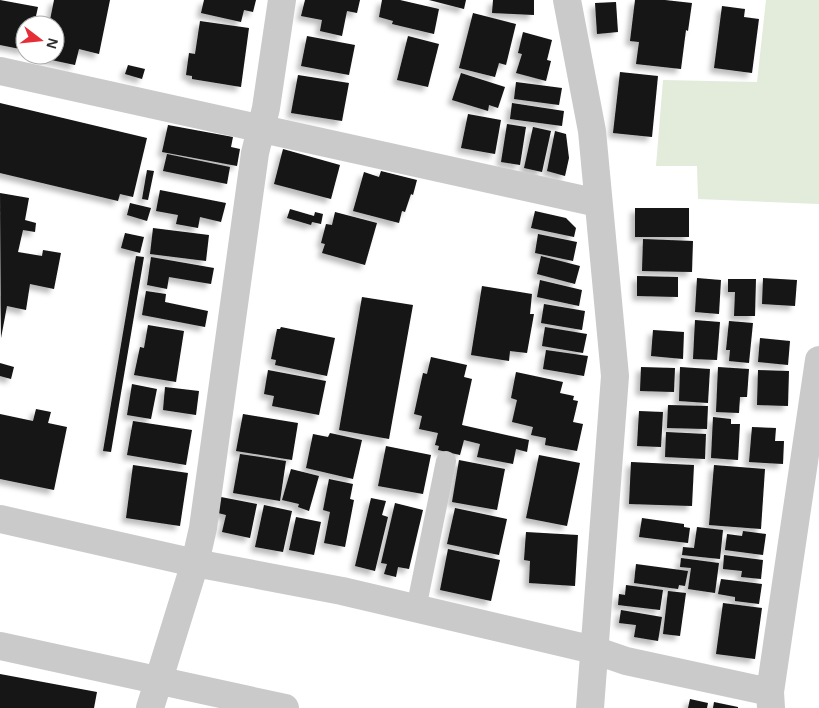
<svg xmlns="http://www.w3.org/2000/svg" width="819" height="708" font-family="Arial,sans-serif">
<defs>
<filter id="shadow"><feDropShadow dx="-4.5" dy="4.5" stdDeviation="2.5" flood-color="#0004"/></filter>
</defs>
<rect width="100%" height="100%" fill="#fff"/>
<path fill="#e3ebda" d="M 766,0 L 819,0 L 819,204 L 698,199 L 697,166 L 656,166 L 663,80 L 757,82 Z"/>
<path fill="#141414" filter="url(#shadow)" d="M 0,0 L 38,7 L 34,25 L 25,25 L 25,50 L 0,45 Z
M 54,0 L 110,0 L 99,54 L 79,49 L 75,65 L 42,58 L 42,55 L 55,55 L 55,25 L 49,25 Z
M 204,0 L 256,0 L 253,12 L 244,10 L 241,22 L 201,13 Z
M 305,0 L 360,0 L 357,13 L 347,11 L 342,36 L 320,31 L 322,20 L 301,16 Z
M 382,0 L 400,0 L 439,9 L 434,34 L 392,24 L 393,21 L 379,17 Z
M 429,0 L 466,0 L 464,9 Z
M 493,0 L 534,0 L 534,15 L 492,13 Z
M 635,0 L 665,0 L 692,3 L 688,31 L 686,30 L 681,69 L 636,64 L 639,42 L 630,41 Z
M 616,2 L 618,32 L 597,34 L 595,3 Z
M 722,6 L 745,9 L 744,17 L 759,19 L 752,73 L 714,68 Z
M 473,13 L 516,24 L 506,65 L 499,63 L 495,77 L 459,68 Z
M 200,21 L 249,28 L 241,87 L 192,79 L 192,76 L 186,75 L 189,53 L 195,54 Z
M 523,32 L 552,40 L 547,60 L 551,61 L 546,81 L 516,73 L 522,54 L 518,53 Z
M 307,36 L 355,45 L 349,75 L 301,66 Z
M 408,36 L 439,44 L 428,87 L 397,80 Z
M 128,65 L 145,69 L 142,79 L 125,74 Z
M 620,72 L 658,76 L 652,137 L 613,133 Z
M 461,73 L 505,87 L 498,108 L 489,105 L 488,111 L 452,100 Z
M 298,75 L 349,83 L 342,121 L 291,113 Z
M 516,82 L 562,88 L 559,105 L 514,99 Z
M 0,103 L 147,138 L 133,197 L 120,194 L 118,201 L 0,173 Z
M 512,103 L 564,111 L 562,126 L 510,119 Z
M 468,114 L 501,120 L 495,154 L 461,148 Z
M 507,124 L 526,127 L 520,165 L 501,162 Z
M 168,125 L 233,137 L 231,147 L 240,149 L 237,166 L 162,152 Z
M 533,127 L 551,131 L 542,172 L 524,168 Z
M 555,131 L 566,134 L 569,158 L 565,176 L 547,171 Z
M 283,149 L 340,165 L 331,199 L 274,184 Z
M 167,154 L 230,167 L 227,184 L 163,171 Z
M 147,170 L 154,171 L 148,200 L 142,199 Z
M 381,171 L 417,180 L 413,195 L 411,194 L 405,212 L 402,211 L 399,223 L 353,211 L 364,172 L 379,177 Z
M 160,190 L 226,203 L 221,222 L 200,217 L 198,228 L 176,224 L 178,215 L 156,211 Z
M 0,193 L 29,198 L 25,220 L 36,223 L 35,232 L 23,230 L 18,252 L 42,256 L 43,250 L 61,253 L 54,289 L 30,284 L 26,310 L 7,306 L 1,338 Z
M 130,203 L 151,208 L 147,221 L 127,215 Z
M 635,208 L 689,208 L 689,237 L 635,237 Z
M 290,209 L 314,216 L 315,212 L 323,214 L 321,224 L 312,222 L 311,225 L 287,218 Z
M 535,211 L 566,218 L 576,228 L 574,237 L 531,228 Z
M 335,212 L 377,223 L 365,265 L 322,253 L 325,244 L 321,243 L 326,224 L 332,225 Z
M 153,228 L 209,235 L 206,261 L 150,254 Z
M 125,233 L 144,237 L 140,253 L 121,248 Z
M 538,234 L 577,242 L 573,261 L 535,253 Z
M 643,239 L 693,241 L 692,272 L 642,271 Z
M 136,256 L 144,257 L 111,452 L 103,451 Z
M 541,256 L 580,266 L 575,284 L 537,274 Z
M 151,257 L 214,268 L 211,284 L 169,277 L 167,289 L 147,285 Z
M 637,276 L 678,277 L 678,297 L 637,296 Z
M 697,278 L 721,280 L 719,314 L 695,312 Z
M 763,278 L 797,280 L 795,306 L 762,304 Z
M 728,279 L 756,279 L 755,316 L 734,316 L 735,292 L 728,292 Z
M 540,280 L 582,290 L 579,306 L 537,297 Z
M 482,286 L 532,294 L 530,314 L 534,314 L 527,353 L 510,351 L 509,361 L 471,355 Z
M 146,291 L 166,294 L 165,302 L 208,311 L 205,327 L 142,315 Z
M 362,297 L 413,305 L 389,439 L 339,430 Z
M 544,304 L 585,311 L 582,330 L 541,323 Z
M 695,320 L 720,322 L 717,360 L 693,359 Z
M 729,321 L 753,323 L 749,363 L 729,361 L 730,350 L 726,350 Z
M 148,325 L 184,331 L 176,382 L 134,375 L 140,347 L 144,348 Z
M 281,327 L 335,338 L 327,376 L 275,365 L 276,360 L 271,359 L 277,329 L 280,329 Z
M 545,327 L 587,334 L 583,353 L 542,346 Z
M 653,330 L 684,332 L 683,359 L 651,356 Z
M 760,338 L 790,341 L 788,365 L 758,362 Z
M 546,350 L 588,356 L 584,376 L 543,369 Z
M 431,357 L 467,365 L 464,377 L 472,379 L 462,425 L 529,440 L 527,452 L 516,449 L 513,464 L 477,457 L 480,444 L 464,440 L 460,455 L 438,450 L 439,446 L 435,445 L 438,433 L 419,429 L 422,416 L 414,414 L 423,373 L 427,374 Z
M 0,363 L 14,367 L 11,379 L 0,376 Z
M 641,367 L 675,368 L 674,392 L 640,391 Z
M 680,367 L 710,369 L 708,403 L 679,401 Z
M 718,367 L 749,369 L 747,397 L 740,397 L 739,413 L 716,412 Z
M 268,370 L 326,381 L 319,415 L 272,406 L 274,396 L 264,394 Z
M 758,370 L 789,371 L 788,406 L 757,405 Z
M 516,372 L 563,382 L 560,393 L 574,396 L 573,400 L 578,401 L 573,422 L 583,424 L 577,451 L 545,445 L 546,438 L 531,435 L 533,427 L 512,422 L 517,400 L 511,398 Z
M 132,384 L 157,389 L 151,419 L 127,415 Z
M 165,387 L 199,391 L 196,415 L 163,410 Z
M 668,405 L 708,406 L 707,429 L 667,428 Z
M 36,409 L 51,412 L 48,423 L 67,427 L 54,490 L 0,479 L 0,414 L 33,421 Z
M 639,411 L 663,412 L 661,447 L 637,446 Z
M 243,414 L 298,423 L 292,460 L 236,451 Z
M 713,417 L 731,419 L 731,424 L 740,424 L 738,460 L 711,458 Z
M 133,421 L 192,430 L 186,465 L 127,455 Z
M 752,427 L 776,428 L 775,441 L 784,441 L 783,464 L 749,462 Z
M 666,432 L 706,434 L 705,459 L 665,457 Z
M 330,433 L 362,440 L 353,479 L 306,468 L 313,434 L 328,437 Z
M 386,446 L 431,455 L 423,494 L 378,486 Z
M 240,454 L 286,461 L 280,501 L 233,493 Z
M 539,455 L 580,463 L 567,526 L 526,518 Z
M 459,460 L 505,469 L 497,510 L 452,502 Z
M 631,462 L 694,465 L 692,506 L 629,504 Z
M 133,465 L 188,473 L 180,526 L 126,518 Z
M 714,465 L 765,469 L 761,529 L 709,525 Z
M 291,469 L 319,476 L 309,511 L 298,507 L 299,504 L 282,500 Z
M 329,479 L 353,484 L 350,499 L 354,500 L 345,547 L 324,543 L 330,512 L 323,510 Z
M 221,497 L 257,504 L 250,538 L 222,532 L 226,515 L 218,513 Z
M 371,498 L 386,501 L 382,515 L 388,517 L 375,571 L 355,566 Z
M 395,503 L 423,510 L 409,569 L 398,567 L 396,577 L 384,574 L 387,564 L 381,563 Z
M 264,505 L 292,511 L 283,552 L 255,547 Z
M 455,508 L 507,519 L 499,555 L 447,544 Z
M 296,517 L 321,522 L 314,555 L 289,550 Z
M 642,518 L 684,524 L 684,527 L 690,528 L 688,543 L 639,537 Z
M 697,527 L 723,530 L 720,559 L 682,555 L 683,547 L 694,548 Z
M 743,531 L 766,534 L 763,555 L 725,550 L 727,534 L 742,536 Z
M 526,532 L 578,535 L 575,586 L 529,583 L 530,561 L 524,560 Z
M 448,549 L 500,560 L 491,601 L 440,590 Z
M 724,555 L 763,560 L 761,579 L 741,577 L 742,571 L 723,569 Z
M 681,558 L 719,563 L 715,593 L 688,589 L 691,568 L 680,567 Z
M 636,564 L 688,571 L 685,586 L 679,585 L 678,589 L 634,583 Z
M 721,579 L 762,584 L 759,604 L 735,601 L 735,597 L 718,594 Z
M 626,585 L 663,590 L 660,610 L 618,605 L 619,594 L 625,595 Z
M 668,591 L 686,593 L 680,636 L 663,634 Z
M 723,603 L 762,608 L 755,659 L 716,654 Z
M 621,610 L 662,617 L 658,641 L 634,637 L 636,625 L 619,623 Z
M 0,674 L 97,692 L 94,708 L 0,708 Z
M 690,699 L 708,703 L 707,708 L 688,708 Z
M 714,702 L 738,707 L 738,708 L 713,708 Z"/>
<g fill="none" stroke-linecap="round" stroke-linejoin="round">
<path stroke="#cacaca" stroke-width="20" d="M 416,609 L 446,461"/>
<path stroke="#cacaca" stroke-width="28" d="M 567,0 L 592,131 L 615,376 L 590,708
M 0,71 L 598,203
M 0,519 L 195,563 L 342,591 L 594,650 L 626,661 L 770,692
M 0,646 L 285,708
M 150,708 L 195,563 L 203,528 L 255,153 L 266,108 L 282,0
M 771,708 L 770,692 L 819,360"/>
</g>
<g transform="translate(40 40) rotate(106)"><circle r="24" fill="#ffffff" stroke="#ababab"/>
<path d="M0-4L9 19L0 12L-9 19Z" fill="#e52e35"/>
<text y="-8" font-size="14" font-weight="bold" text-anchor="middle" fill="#2d2d2d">N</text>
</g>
</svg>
